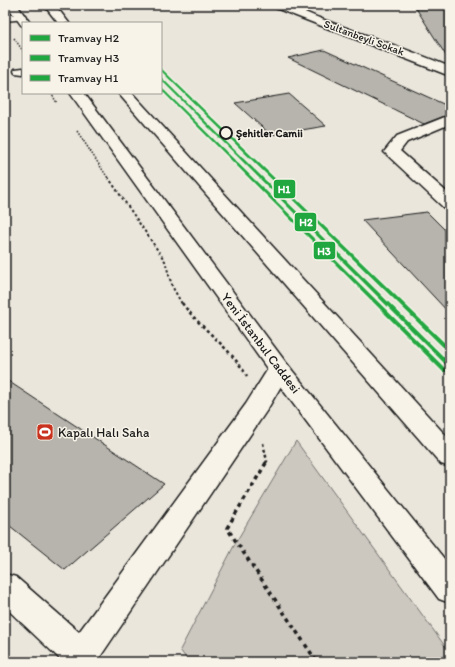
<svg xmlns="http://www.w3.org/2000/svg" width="455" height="667" font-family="Itim,sans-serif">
<rect width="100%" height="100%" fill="#eae6dc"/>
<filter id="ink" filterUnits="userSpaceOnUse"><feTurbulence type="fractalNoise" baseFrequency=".025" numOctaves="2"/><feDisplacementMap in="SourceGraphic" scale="8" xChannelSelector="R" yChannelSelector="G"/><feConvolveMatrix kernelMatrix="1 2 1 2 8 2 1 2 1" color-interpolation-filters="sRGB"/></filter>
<g filter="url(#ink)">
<path fill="#ccc8c0" stroke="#74726e" d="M 296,441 L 450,653 L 450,662 L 189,662 L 180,650 L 236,542 Z"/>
<path fill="#b6b4ac" stroke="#1c1c1c" d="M 414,5 L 441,5 L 450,8 L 450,62 Z
M 324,50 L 450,107 L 450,114 L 424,124 L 288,58 Z
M 289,94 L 326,126 L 271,135 L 235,103 Z
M 427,212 L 450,235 L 450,314 L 362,220 Z
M 5,379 L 164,484 L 65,570 L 5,522 Z"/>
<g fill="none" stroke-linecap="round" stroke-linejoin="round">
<g stroke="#1c1c1c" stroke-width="3">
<path id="pedestrian" d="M 23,68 L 23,74 L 15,73 L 14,71 L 15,69 Z"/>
</g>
<g stroke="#1c1c1c" stroke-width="3">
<path id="minor" d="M 272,5 C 294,5 307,14 327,21 C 368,36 410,50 450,67 L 450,76 L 273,7 Z
M 21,14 L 25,15 L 26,17 L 25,19 L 5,21 L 5,15 Z
M 450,115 L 450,124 L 407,142 L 400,151 L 450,195 L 450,209 L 444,208 L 384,152 L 397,136 Z
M 279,361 L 287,364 L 291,369 L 267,410 L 100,657 L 102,662 L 60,662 L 61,660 L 5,607 L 5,574 L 16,577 L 79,632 L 246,404 L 271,364 Z"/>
</g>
<g stroke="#1c1c1c" stroke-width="3">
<path id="trunk" d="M 7,5 L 17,5 L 30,23 L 23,23 L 23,26 L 21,25 Z
M 44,5 L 55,5 L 69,23 L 58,23 Z
M 70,93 L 84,93 L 287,364 L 450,566 L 450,603 L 439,599 L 271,374 Z
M 118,93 L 132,93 L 450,440 L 450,467 L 441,464 Z"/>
</g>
<path stroke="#1c1c1c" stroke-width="1.5" stroke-dasharray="1.5 1.5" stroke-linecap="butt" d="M 14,38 L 23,51
M 51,93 L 57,103
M 77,131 L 108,178"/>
<path stroke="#1c1c1c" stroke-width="2" stroke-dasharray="2.5 2.5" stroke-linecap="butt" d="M 108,177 L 165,261 L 172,286 L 182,304"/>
<path stroke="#1c1c1c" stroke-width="2.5" stroke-dasharray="3 3" stroke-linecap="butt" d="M 182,303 C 201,329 230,347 247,376
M 263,443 L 267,461 L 265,464"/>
<path stroke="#1c1c1c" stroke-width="3.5" stroke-dasharray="4 4" stroke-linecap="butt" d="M 266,463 L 227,528 L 317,662"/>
<use href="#pedestrian" fill="#f7f3e8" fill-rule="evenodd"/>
<use href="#minor" fill="#f7f3e8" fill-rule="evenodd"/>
<use href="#trunk" fill="#f7f3e8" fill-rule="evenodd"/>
<g stroke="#f7f3e8" stroke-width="3">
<path id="tram-1" d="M 161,77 L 450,363 L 450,368 L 448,367 L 161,80 Z"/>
</g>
<g stroke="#f7f3e8" stroke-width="3">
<path id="tram-2" d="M 161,87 L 447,370 L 448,371 L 447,372 L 443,372 L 161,90 Z"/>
</g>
<g stroke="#f7f3e8" stroke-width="3">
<path id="tram-3" d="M 161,68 L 450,348 L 450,353 L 448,352 L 161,71 Z"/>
</g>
<use href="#tram-1" fill="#21a73f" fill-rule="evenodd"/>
<use href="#tram-2" fill="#21a73f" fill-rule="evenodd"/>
<use href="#tram-3" fill="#21a73f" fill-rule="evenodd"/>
</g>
</g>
<defs>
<g id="stadium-square" transform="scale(0.9)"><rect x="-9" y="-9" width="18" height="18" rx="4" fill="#c8321e" stroke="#f7f3e8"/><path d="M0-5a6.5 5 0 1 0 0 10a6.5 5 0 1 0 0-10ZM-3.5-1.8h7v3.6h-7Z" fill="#fff"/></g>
</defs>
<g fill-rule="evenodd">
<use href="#stadium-square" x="45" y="432"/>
</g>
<circle fill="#f7f3e8" stroke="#1c1c1c" stroke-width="2" cx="226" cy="133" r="6"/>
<g text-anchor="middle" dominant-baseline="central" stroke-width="3" stroke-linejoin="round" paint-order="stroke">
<g font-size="11" fill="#1c1c1c" stroke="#f7f3e8">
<text transform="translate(364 38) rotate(20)">Sultanbeyli Sokak</text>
</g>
<g font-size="11" font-weight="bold" fill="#1c1c1c" stroke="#f7f3e8" text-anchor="start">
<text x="236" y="133">Şehitler Camii</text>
</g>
<g font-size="13" fill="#1c1c1c" stroke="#f7f3e8">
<text transform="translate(261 343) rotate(53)">Yeni İstanbul Caddesi</text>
</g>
<g font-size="13" fill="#1c1c1c" stroke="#f7f3e8" text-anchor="start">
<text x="58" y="432">Kapalı Halı Saha</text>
</g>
</g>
<g stroke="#f7f3e8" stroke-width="1.5">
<rect x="273" y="179" width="23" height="20" rx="4" fill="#21a73f"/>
<rect x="294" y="212" width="23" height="20" rx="4" fill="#21a73f"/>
<rect x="313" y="241" width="23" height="19" rx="4" fill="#21a73f"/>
</g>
<g font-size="11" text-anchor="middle" font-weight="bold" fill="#fff">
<text x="284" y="193">H1</text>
<text x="306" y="226">H2</text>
<text x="324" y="255">H3</text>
</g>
<rect width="455" height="667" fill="none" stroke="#f7f3e8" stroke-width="20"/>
<rect x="10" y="10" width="435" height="647" fill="none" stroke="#1c1c1c" stroke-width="1.5" filter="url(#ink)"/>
<rect x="22" y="22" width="140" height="72" fill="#f7f3e8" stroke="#9f9d96"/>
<rect x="30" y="35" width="20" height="6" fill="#21a73f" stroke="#9f9d96"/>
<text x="58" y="42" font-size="12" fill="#1c1c1c">Tramvay H2</text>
<rect x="30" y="55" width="20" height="6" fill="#21a73f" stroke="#9f9d96"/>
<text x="58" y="62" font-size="12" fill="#1c1c1c">Tramvay H3</text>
<rect x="30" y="75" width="20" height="6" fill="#21a73f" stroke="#9f9d96"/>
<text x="58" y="82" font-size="12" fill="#1c1c1c">Tramvay H1</text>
</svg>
